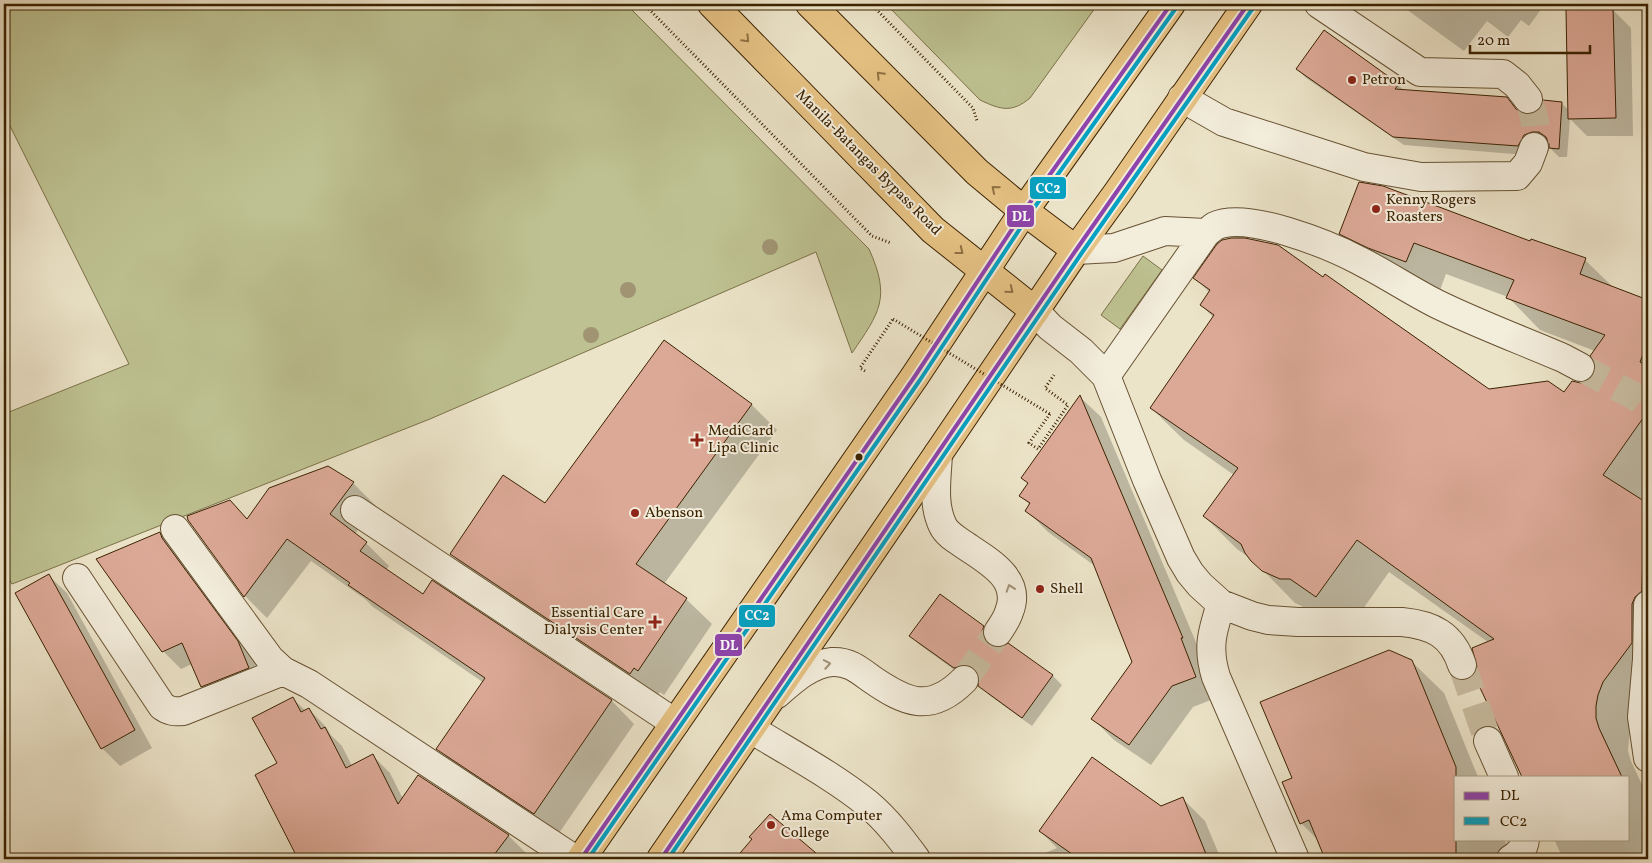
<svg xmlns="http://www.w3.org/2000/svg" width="1652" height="863" font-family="Vollkorn,serif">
<rect width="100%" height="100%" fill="#ece4c9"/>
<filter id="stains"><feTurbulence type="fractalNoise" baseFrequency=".004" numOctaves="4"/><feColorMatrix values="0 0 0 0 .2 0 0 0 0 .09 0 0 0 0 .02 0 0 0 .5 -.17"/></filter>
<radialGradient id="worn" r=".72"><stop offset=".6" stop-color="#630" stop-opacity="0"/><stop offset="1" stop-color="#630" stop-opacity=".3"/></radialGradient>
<path fill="#bec292" stroke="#7c7249" d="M 4,4 L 626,4 L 869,249 C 891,298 880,312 852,353 L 816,252 L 430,419 L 12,584 L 4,571 L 4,414 L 129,364 L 4,114 Z
M 886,4 L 1098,4 L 1030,98 C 1012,113 1001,110 980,100 Z
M 1143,256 L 1162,270 L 1120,329 L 1101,315 Z"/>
<path fill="#0003" d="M 1399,4 L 1545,4 L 1529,26 L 1521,20 L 1508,37 L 1487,21 L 1464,51 Z
M 1613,10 L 1631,28 L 1633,136 L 1587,136 L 1570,119 L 1567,157 L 1559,157 L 1550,148 L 1549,141 L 1542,140 L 1527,155 L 1404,145 L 1306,78 L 1297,69 L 1398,85 L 1405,91 L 1506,99 L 1520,113 L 1530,116 L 1561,103 L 1569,110 Z
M 1341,234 L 1530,243 L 1585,260 L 1614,288 L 1648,301 L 1648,489 L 1640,500 L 1648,507 L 1648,697 L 1630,728 L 1628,751 L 1631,761 L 1648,798 L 1648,859 L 1563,859 L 1554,839 L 1628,839 L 1628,777 L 1524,777 L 1488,642 L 1389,572 L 1349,629 L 1295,603 L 1254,561 L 1237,549 L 1204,516 L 1234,475 L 1184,440 L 1151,408 L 1214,318 L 1201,305 L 1210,293 L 1195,278 L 1488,390 L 1564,394 L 1581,384 L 1589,382 L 1595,375 L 1597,366 L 1595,351 L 1540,330 L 1508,297 L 1446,274 L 1439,293 L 1373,266 Z
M 664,342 L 752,405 L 777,430 L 664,584 L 686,599 L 712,624 L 664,695 L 660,692 L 656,699 L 477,579 L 451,554 L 545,505 Z
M 1080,397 L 1101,417 L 1203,659 L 1216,698 L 1193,707 L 1151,765 L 1114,740 L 1093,719 L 1133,662 L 1095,566 L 1048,532 L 1027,511 L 1030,505 L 1021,496 L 1029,484 L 1023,478 Z
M 353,483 L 376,506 L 355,534 L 366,543 L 389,566 L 386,570 L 423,595 L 433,582 L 612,701 L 634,724 L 557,836 L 461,772 L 438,749 L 484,683 L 373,607 L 365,599 L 311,561 L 267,618 L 245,596 L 230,501 L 248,520 Z
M 159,533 L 177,551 L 255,661 L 266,686 L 220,704 L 202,686 L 192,664 L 181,669 L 163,651 Z
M 49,576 L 67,593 L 152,748 L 120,766 L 102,748 Z
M 983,627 L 993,636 L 991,641 L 992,647 L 997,649 L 1008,645 L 1053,676 L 1062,685 L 1032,726 L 989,695 L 980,685 L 979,674 L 971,673 L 964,677 L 920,645 L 911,636 Z
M 1411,661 L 1444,693 L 1478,777 L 1456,777 L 1456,839 L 1504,839 L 1512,859 L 1326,859 L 1319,841 L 1301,823 L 1294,779 Z
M 293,699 L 306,711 L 309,709 L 326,727 L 331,735 L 342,746 L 352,766 L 373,756 L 390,773 L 403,799 L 419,777 L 509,836 L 526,853 L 522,859 L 301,859 L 298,856 L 278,764 Z
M 1182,798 L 1205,821 L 1221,859 L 1031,859 L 1057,848 L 1040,831 L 1161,807 Z
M 770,815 L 821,859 L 737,859 L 754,840 Z"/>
<path fill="#dca997" stroke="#3b2200" d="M 1613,8 L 1616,118 L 1568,119 L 1566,9 Z
M 1324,30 L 1399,84 L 1395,89 L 1507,97 L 1516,109 L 1522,113 L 1530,114 L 1538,111 L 1542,105 L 1543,100 L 1562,102 L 1559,149 L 1549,148 L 1549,144 L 1546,137 L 1539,132 L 1532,132 L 1524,135 L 1518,146 L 1393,137 L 1296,69 Z
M 1359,182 L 1383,186 L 1530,241 L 1531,239 L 1586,258 L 1580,274 L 1648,300 L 1648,341 L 1640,362 L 1648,367 L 1648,411 L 1603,475 L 1644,501 L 1642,591 L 1635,597 L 1632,604 L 1632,643 L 1603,682 L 1598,695 L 1596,706 L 1596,718 L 1599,728 L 1622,777 L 1522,777 L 1474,675 L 1477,667 L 1472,648 L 1494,639 L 1357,540 L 1316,597 L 1290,579 L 1280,579 L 1262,571 L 1251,561 L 1245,553 L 1241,544 L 1203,516 L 1238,468 L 1150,408 L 1214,315 L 1200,305 L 1210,290 L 1193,278 L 1217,244 L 1222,240 L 1231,238 L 1245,238 L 1278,245 L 1323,277 L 1325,274 L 1489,389 L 1548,381 L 1564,392 L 1572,381 L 1581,383 L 1588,380 L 1594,375 L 1596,366 L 1593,359 L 1590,356 L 1605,335 L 1506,298 L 1514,280 L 1414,243 L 1406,262 L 1368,248 L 1339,234 Z
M 664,340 L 752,404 L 636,564 L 687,598 L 638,671 L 634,668 L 630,674 L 450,554 L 503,475 L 545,503 Z
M 1080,395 L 1183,638 L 1181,638 L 1196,677 L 1172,686 L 1129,745 L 1091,719 L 1132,662 L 1091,558 L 1025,511 L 1030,503 L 1019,496 L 1028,483 L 1021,478 Z
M 328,466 L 354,482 L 330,514 L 367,542 L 360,551 L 423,594 L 432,580 L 612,700 L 534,814 L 436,749 L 485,678 L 348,585 L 350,583 L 287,539 L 244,597 L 188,520 L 187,516 L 230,500 L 247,519 L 269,488 Z
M 160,532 L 162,538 L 238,641 L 249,668 L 201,687 L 182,643 L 162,652 L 96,559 Z
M 49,574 L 135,730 L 101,749 L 15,593 Z
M 940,594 L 984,626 L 982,631 L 984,638 L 989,645 L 997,648 L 1004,646 L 1008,643 L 1053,675 L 1022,718 L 978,686 L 979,678 L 975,669 L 970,665 L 962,665 L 954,668 L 909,636 Z
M 1389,650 L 1412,660 L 1456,767 L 1456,859 L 1325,859 L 1309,820 L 1300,824 L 1282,782 L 1292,778 L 1260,702 Z
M 293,697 L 301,712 L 309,708 L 321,729 L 325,727 L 346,768 L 373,754 L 398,804 L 418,775 L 509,835 L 491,859 L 298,859 L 255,775 L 277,763 L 252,718 Z
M 1092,757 L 1161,806 L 1183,797 L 1208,859 L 1079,859 L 1039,831 Z
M 770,814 L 823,859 L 735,859 L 752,839 L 749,837 Z"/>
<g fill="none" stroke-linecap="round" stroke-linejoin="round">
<path stroke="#c9bda1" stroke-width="28" stroke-dasharray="28 14" stroke-linecap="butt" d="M 1528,99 C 1535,116 1537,129 1534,147
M 1580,367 L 1636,397 L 1642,402 L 1648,411
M 1462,665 L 1488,741
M 964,680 L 998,632"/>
<g stroke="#675232" stroke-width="30">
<path id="minor" d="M 1319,4 L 1420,72 L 1503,74 L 1517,85 L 1528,99
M 1182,98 L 1224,122 L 1364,167 L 1421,177 L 1517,176 L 1528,163 L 1534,147
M 1076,250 L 1114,248 L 1165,231 L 1206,233
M 1035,311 L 1050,327 L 1081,351 L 1106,376 L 1147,480 L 1181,558 L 1190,573 L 1200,585 L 1221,604 L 1252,616 L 1268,620 L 1298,622 L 1402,622 C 1432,625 1452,634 1462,665
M 1106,376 L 1206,233 C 1209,231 1212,228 1215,226 C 1247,211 1330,245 1360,261 C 1386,274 1411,291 1437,304 C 1478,324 1521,340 1563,358 L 1580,367
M 938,454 C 937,478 932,504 943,526 C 947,534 956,539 963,544 C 986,560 1023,578 1009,612 C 1007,619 1002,626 998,632
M 355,510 L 675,723
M 175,529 L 270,659 L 283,671 L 309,684 L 574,859
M 77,578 L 162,706 C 169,711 174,712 183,711 L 283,671
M 1221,604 C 1212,632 1207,648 1216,677 L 1295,859
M 1648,605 L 1647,659 L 1642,717 L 1648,758
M 777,694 C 793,680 810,664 832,662 C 848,661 858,669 870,678 C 906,703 930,714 964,680
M 751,729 C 790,753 832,775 868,804 C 887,820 902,840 916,859
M 1488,741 L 1504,777
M 1511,859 C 1519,854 1524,849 1525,839"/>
</g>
<g stroke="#3b2200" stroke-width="30">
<path id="major" d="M 712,4 L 933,230 L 1035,311
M 810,4 L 977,172 L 1024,211 L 1076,250"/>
</g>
<g stroke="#3b2200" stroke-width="30">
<path id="highway" d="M 581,859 L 915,376 L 1024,211 L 1171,4
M 661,859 L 938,454 L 1076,250 L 1118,192 L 1248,4"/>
</g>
<path stroke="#3b2200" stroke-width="3" stroke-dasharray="1 2.5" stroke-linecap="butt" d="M 644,4 L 872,236 L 891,243
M 871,4 L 973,108 L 977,121
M 865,371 L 860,368 L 893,319
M 1050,414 L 1029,443 L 1038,449 L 1068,405 L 1045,388 L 1054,375"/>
<use href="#minor" stroke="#f3eddc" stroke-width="28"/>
<use href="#major" stroke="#e6c284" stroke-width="28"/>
<use href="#highway" stroke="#e6c284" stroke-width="28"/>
<path stroke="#3b2200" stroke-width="3" stroke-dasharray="1 2.5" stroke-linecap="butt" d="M 893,319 L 1050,414"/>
<g stroke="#f3eddc" stroke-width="8">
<path id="bus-1" d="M 581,859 L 915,376 L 1024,211 L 1171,4
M 661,859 L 1076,250 L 1248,4"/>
</g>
<g stroke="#f3eddc" stroke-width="8">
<path id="bus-2" d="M 588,859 L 920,380 L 1029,215 L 1176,8
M 668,859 L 1081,254 L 1253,8"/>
</g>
<use href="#bus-1" stroke="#8e44ad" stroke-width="4"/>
<use href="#bus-2" stroke="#03a2c4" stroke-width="4"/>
</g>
<g fill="#a09473">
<circle cx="770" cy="247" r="8"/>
<circle cx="628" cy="290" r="8"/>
<circle cx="591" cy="335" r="8"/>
</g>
<defs><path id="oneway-chevron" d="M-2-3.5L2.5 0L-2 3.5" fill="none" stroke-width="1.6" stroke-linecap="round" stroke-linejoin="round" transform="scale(1.25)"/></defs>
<g stroke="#907242">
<use href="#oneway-chevron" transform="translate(746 39) rotate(46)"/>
<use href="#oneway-chevron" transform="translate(880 75) rotate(-134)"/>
<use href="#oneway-chevron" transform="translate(995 189) rotate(-140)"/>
<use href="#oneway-chevron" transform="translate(960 251) rotate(38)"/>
<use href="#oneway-chevron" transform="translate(1010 290) rotate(39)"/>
</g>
<g stroke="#a09279">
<use href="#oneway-chevron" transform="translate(1010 588) rotate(-109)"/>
<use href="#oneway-chevron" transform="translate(827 664) rotate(-10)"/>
</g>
<g fill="#8f2418" stroke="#f3eddc" stroke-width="2">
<circle cx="1352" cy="80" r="5"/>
<circle cx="1376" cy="209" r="5"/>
<path d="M694.5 432.5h5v5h5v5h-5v5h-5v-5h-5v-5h5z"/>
<circle cx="635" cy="513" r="5"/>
<circle cx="1040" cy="589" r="5"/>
<path d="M652.5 614.5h5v5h5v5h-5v5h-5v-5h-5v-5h5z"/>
<circle cx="771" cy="825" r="5"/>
</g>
<circle fill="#3b2200" stroke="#f3eddc" stroke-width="2" cx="859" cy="457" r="4.5"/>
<g text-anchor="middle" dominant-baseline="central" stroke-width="4" stroke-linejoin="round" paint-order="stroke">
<g font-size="15" fill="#3b2200" stroke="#f3eddc" text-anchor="start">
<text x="1362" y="80">Petron</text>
<text x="1386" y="200">Kenny Rogers<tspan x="1386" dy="17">Roasters</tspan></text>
<text x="708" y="431">MediCard<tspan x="708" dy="17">Lipa Clinic</tspan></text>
<text x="645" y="513">Abenson</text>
<text x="1050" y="589">Shell</text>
<text x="644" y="613" text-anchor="end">Essential Care<tspan x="644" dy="17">Dialysis Center</tspan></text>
<text x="781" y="816">Ama Computer<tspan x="781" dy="17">College</tspan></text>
</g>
<g font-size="15" fill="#3b2200" stroke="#f3eddc">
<text transform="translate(868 163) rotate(45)">Manila-Batangas Bypass Road</text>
</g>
</g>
<g stroke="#f3eddc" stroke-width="2">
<rect x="1029" y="176" width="38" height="24" rx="5" fill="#03a2c4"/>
<rect x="1006" y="204" width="29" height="24" rx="5" fill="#8e44ad"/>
<rect x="738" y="604" width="38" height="24" rx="5" fill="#03a2c4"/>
<rect x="714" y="633" width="29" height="24" rx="5" fill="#8e44ad"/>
</g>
<g font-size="14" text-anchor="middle" font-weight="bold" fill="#fff">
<text x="1048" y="193">CC2</text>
<text x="1021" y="221">DL</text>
<text x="757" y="620">CC2</text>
<text x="729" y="650">DL</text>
</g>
<rect width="1652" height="863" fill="none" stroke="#ece4c9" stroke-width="20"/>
<rect x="5" y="5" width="1642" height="853" fill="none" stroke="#3b2200" stroke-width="2.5"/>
<rect x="10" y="10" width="1632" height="843" fill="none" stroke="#3b2200"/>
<rect x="1454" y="776" width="175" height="65" fill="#f3eddc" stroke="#a99c84"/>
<rect x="1464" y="792" width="25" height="8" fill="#8e44ad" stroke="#a99c84"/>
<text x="1500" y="800" font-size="15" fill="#3b2200">DL</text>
<rect x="1464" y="817" width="25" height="8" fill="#03a2c4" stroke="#a99c84"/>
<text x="1500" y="826" font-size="15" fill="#3b2200">CC2</text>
<path d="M1470 45v8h120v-8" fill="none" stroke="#3b2200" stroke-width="2.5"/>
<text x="1477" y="45" font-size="15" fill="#3b2200" stroke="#f3eddc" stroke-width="4" paint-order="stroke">20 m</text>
<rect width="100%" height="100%" filter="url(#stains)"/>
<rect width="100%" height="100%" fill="url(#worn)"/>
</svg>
